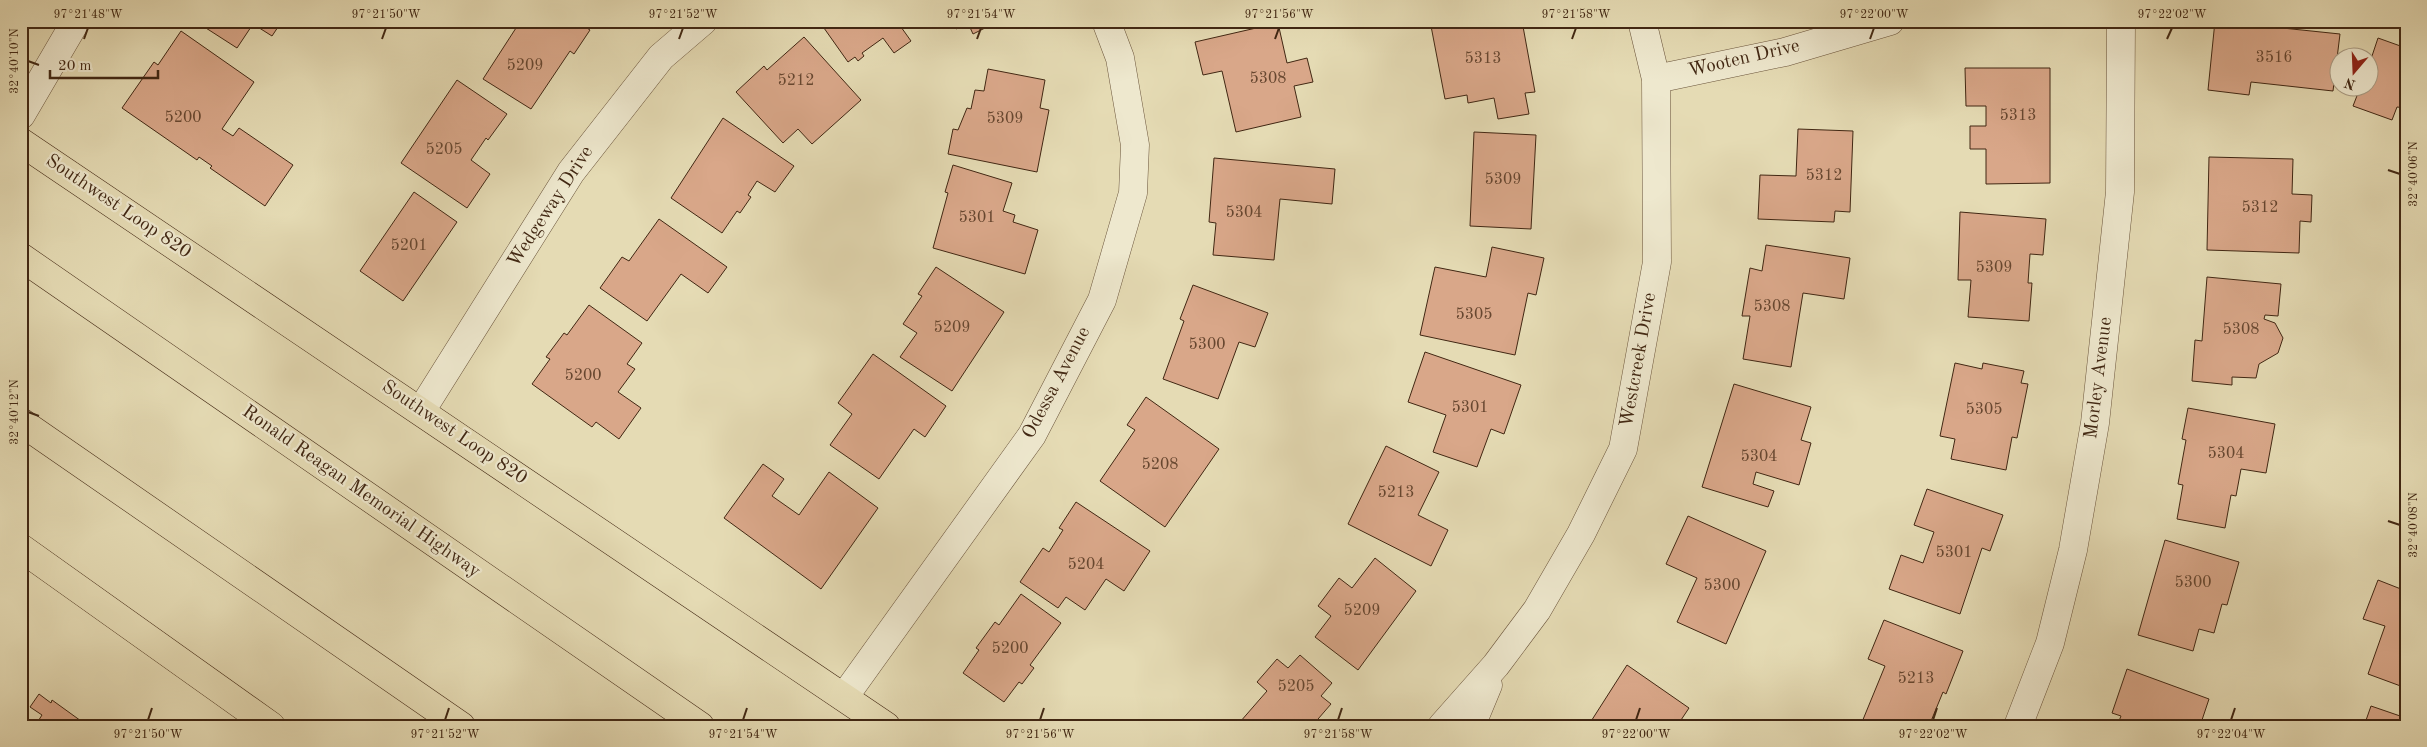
<svg xmlns="http://www.w3.org/2000/svg" width="2427" height="747" font-family="'Old Standard TT',serif">
<rect width="100%" height="100%" fill="#e5dbb4"/>
<filter id="stains"><feTurbulence type="fractalNoise" baseFrequency=".004" numOctaves="4"/><feColorMatrix values="0 0 0 0 .2 0 0 0 0 .09 0 0 0 0 .02 0 0 0 .5 -.17"/></filter>
<radialGradient id="worn" r=".72"><stop offset=".6" stop-color="#630" stop-opacity="0"/><stop offset="1" stop-color="#630" stop-opacity=".3"/></radialGradient>
<path fill="#d9a789" stroke="#412713" d="M 195,21 L 282,21 L 272,36 L 253,24 L 237,48 Z
M 505,21 L 576,21 L 590,30 L 574,54 L 570,51 L 531,109 L 483,79 L 516,28 Z
M 819,21 L 909,21 L 901,27 L 911,41 L 894,53 L 883,38 L 862,53 L 864,56 L 858,61 L 855,57 L 848,62 Z
M 952,21 L 999,21 L 973,34 L 968,23 L 956,29 Z
M 1458,21 L 1522,21 L 1535,92 L 1525,93 L 1529,114 L 1498,119 L 1494,98 L 1468,103 L 1467,95 L 1445,99 L 1431,26 Z
M 2215,21 L 2340,34 L 2333,91 L 2251,82 L 2249,95 L 2208,90 Z
M 1278,23 L 1287,63 L 1307,58 L 1313,82 L 1294,86 L 1301,117 L 1236,132 L 1222,71 L 1203,75 L 1195,42 Z
M 181,31 L 254,82 L 222,129 L 233,136 L 239,128 L 293,165 L 265,206 L 210,168 L 212,166 L 199,157 L 197,160 L 122,108 L 154,62 L 158,65 Z
M 804,37 L 861,100 L 812,144 L 798,129 L 783,143 L 736,92 L 764,66 L 767,70 Z
M 2378,38 L 2406,48 L 2406,108 L 2397,107 L 2392,120 L 2353,106 L 2360,88 L 2370,88 L 2370,62 Z
M 1965,68 L 2050,68 L 2050,183 L 1986,184 L 1986,149 L 1970,149 L 1970,126 L 1986,126 L 1986,106 L 1966,106 Z
M 988,69 L 1045,80 L 1040,108 L 1049,110 L 1037,172 L 948,154 L 953,129 L 958,130 L 967,108 L 971,109 L 975,90 L 984,91 Z
M 457,80 L 507,114 L 488,140 L 486,138 L 471,160 L 490,174 L 467,208 L 401,163 Z
M 723,118 L 794,166 L 775,192 L 757,181 L 748,195 L 751,197 L 740,213 L 737,211 L 722,233 L 671,198 Z
M 1798,129 L 1853,131 L 1850,212 L 1835,211 L 1834,222 L 1758,219 L 1760,175 L 1796,176 Z
M 1474,132 L 1536,135 L 1531,229 L 1470,226 Z
M 2209,157 L 2293,159 L 2292,194 L 2312,195 L 2311,222 L 2300,221 L 2299,253 L 2207,250 Z
M 1214,158 L 1335,169 L 1332,204 L 1280,199 L 1274,260 L 1213,255 L 1216,223 L 1209,222 Z
M 953,165 L 1012,183 L 1003,211 L 1015,215 L 1013,222 L 1038,230 L 1025,274 L 933,248 L 948,193 L 945,192 Z
M 414,192 L 457,222 L 403,301 L 360,271 Z
M 1960,212 L 2046,219 L 2043,255 L 2030,254 L 2028,283 L 2032,283 L 2029,321 L 1968,317 L 1971,280 L 1958,280 Z
M 659,219 L 727,267 L 708,293 L 681,274 L 647,321 L 600,288 L 622,257 L 629,261 Z
M 1766,245 L 1850,258 L 1844,299 L 1803,293 L 1791,367 L 1743,359 L 1750,316 L 1742,316 L 1750,268 L 1762,271 Z
M 1492,247 L 1544,258 L 1536,295 L 1528,293 L 1515,355 L 1420,335 L 1435,267 L 1486,277 Z
M 936,267 L 1004,312 L 952,391 L 900,357 L 917,333 L 903,324 L 922,296 L 918,294 Z
M 2207,277 L 2281,284 L 2278,316 L 2265,315 L 2264,319 L 2275,323 L 2283,338 L 2278,353 L 2259,364 L 2256,378 L 2232,377 L 2232,385 L 2192,381 L 2195,340 L 2202,341 Z
M 1193,285 L 1268,313 L 1255,347 L 1239,342 L 1218,399 L 1163,379 L 1184,321 L 1180,319 Z
M 589,305 L 642,343 L 627,364 L 635,369 L 618,392 L 641,408 L 619,439 L 596,422 L 592,427 L 532,384 L 550,359 L 546,357 L 564,333 L 567,335 Z
M 1425,352 L 1521,385 L 1504,434 L 1491,429 L 1477,467 L 1433,452 L 1446,415 L 1408,402 Z
M 873,354 L 946,406 L 925,437 L 914,429 L 879,479 L 830,445 L 852,414 L 838,403 Z
M 1955,363 L 1982,369 L 1983,363 L 2024,371 L 2021,383 L 2028,384 L 2017,438 L 2012,437 L 2006,470 L 1951,459 L 1955,439 L 1940,436 Z
M 1734,384 L 1811,407 L 1801,440 L 1811,443 L 1799,485 L 1756,472 L 1753,484 L 1774,491 L 1768,507 L 1702,487 Z
M 1146,397 L 1219,449 L 1165,527 L 1100,481 L 1135,430 L 1127,425 Z
M 2188,408 L 2275,424 L 2266,473 L 2241,469 L 2236,496 L 2231,495 L 2225,528 L 2177,519 L 2183,485 L 2178,484 L 2186,440 L 2182,439 Z
M 1386,446 L 1439,472 L 1418,515 L 1448,530 L 1431,566 L 1348,524 Z
M 763,464 L 784,479 L 772,496 L 799,515 L 829,472 L 878,508 L 821,589 L 724,518 Z
M 1927,489 L 2003,515 L 1990,551 L 1982,548 L 1960,614 L 1889,589 L 1901,555 L 1923,563 L 1934,532 L 1914,525 Z
M 1076,502 L 1150,551 L 1124,591 L 1106,579 L 1085,610 L 1066,597 L 1058,608 L 1020,582 L 1043,548 L 1049,552 L 1063,530 L 1059,528 Z
M 1688,516 L 1766,551 L 1726,644 L 1677,622 L 1697,578 L 1666,564 Z
M 2165,540 L 2239,562 L 2227,605 L 2222,604 L 2214,633 L 2199,629 L 2193,651 L 2138,635 Z
M 1375,558 L 1416,591 L 1358,670 L 1315,637 L 1331,616 L 1318,606 L 1339,578 L 1352,588 Z
M 2378,580 L 2406,591 L 2406,688 L 2368,674 L 2385,626 L 2363,619 Z
M 1021,594 L 1061,623 L 1030,665 L 1034,668 L 1022,684 L 1019,682 L 1004,702 L 963,673 L 979,650 L 976,648 L 995,622 L 999,625 Z
M 1884,620 L 1963,651 L 1946,694 L 1943,692 L 1929,726 L 1872,726 L 1862,722 L 1885,666 L 1868,659 Z
M 1300,655 L 1332,683 L 1321,696 L 1331,704 L 1312,726 L 1244,726 L 1240,722 L 1267,691 L 1257,682 L 1277,659 L 1288,668 Z
M 1627,665 L 1689,708 L 1677,726 L 1588,726 Z
M 2127,669 L 2209,699 L 2200,726 L 2117,726 L 2121,716 L 2112,713 Z
M 39,694 L 51,703 L 52,700 L 88,726 L 35,726 L 42,715 L 30,707 Z
M 2371,706 L 2406,718 L 2406,726 L 2364,726 Z"/>
<g fill="none" stroke-linecap="round" stroke-linejoin="round">
<g stroke="#6a543b" stroke-width="29">
<path id="minor" d="M 1656,79 L 1785,52 L 1890,21
M 21,115 L 76,21
M 421,411 L 571,172 L 661,57 L 703,21
M 844,697 L 1032,435 L 1102,300 L 1133,193 L 1135,145 L 1120,58 L 1106,21
M 1442,726 L 1496,665 L 1537,610 L 1581,534 L 1623,449 L 1657,262 L 1656,79 L 1642,21
M 1471,726 L 1488,685
M 2018,726 L 2050,643 L 2073,550 L 2095,423 L 2120,192 L 2121,21"/>
</g>
<g stroke="#412713" stroke-width="29">
<path id="major" d="M 21,142 L 886,726
M 21,548 L 271,726"/>
</g>
<g stroke="#412713" stroke-width="29">
<path id="highway" d="M 21,257 L 700,726
M 21,422 L 461,726"/>
</g>
<use href="#minor" stroke="#eee8ce" stroke-width="28"/>
<use href="#major" stroke="#e5dbb4" stroke-width="28"/>
<use href="#highway" stroke="#e5dbb4" stroke-width="28"/>
</g>
<path fill="none" stroke="#412713" stroke-width="2" d="M 84,39 L 88,28M 382,39 L 386,28M 679,39 L 683,28M 977,39 L 981,28M 1275,39 L 1279,28M 1572,39 L 1576,28M 1870,39 L 1874,28M 2167,39 L 2172,28M 28,61 L 39,65M 2388,170 L 2400,174M 28,412 L 39,416M 2388,521 L 2400,525M 148,720 L 152,708M 445,720 L 449,708M 743,720 L 747,708M 1040,720 L 1044,708M 1338,720 L 1342,708M 1636,720 L 1640,708M 1933,720 L 1937,708M 2231,720 L 2235,708"/>
<g text-anchor="middle" dominant-baseline="central" stroke-width="4.5" stroke-linejoin="round" paint-order="stroke">
<g font-size="16" fill="#674730">
<text x="2274" y="58">3516</text>
<text x="1483" y="59">5313</text>
<text x="525" y="66">5209</text>
<text x="1268" y="79">5308</text>
<text x="796" y="81">5212</text>
<text x="2018" y="116">5313</text>
<text x="183" y="118">5200</text>
<text x="1005" y="119">5309</text>
<text x="444" y="150">5205</text>
<text x="1824" y="176">5312</text>
<text x="1503" y="180">5309</text>
<text x="2260" y="208">5312</text>
<text x="1244" y="213">5304</text>
<text x="977" y="218">5301</text>
<text x="409" y="246">5201</text>
<text x="1994" y="268">5309</text>
<text x="1772" y="307">5308</text>
<text x="1474" y="315">5305</text>
<text x="952" y="328">5209</text>
<text x="2241" y="330">5308</text>
<text x="1207" y="345">5300</text>
<text x="583" y="376">5200</text>
<text x="1470" y="408">5301</text>
<text x="1984" y="410">5305</text>
<text x="2226" y="454">5304</text>
<text x="1759" y="457">5304</text>
<text x="1160" y="465">5208</text>
<text x="1396" y="493">5213</text>
<text x="1954" y="553">5301</text>
<text x="1086" y="565">5204</text>
<text x="2193" y="583">5300</text>
<text x="1722" y="586">5300</text>
<text x="1362" y="611">5209</text>
<text x="1010" y="649">5200</text>
<text x="1916" y="679">5213</text>
<text x="1296" y="687">5205</text>
</g>
<g font-size="19" fill="#412713" stroke="#eee8ce">
<text transform="translate(1744 59) rotate(-13)">Wooten Drive</text>
<text transform="translate(118 207) rotate(34)">Southwest Loop 820</text>
<text transform="translate(551 207) rotate(-57)">Wedgeway Drive</text>
<text transform="translate(1639 360) rotate(-80)">Westcreek Drive</text>
<text transform="translate(2099 378) rotate(-83)">Morley Avenue</text>
<text transform="translate(1057 383) rotate(-62)">Odessa Avenue</text>
<text transform="translate(454 433) rotate(34)">Southwest Loop 820</text>
<text transform="translate(361 492) rotate(35)">Ronald Reagan Memorial Highway</text>
</g>
</g>
<rect width="2427" height="747" fill="none" stroke="#e5dbb4" stroke-width="55"/>
<g transform="translate(2354 72) rotate(199)"><circle r="24" fill="#eee8ce" stroke="#a99b83"/>
<path d="M0-4L9 19L0 12L-9 19Z" fill="#8f2418"/>
<text y="-8" font-size="14" font-weight="bold" text-anchor="middle" fill="#412713">N</text>
</g>
<path d="M50 70v8h108v-8" fill="none" stroke="#412713" stroke-width="2.5"/>
<text x="58" y="70" font-size="15" fill="#412713" stroke="#eee8ce" stroke-width="4" paint-order="stroke">20 m</text>
<rect x="28" y="28" width="2372" height="692" fill="none" stroke="#412713" stroke-width="2"/>
<g font-size="12" text-anchor="middle" fill="#412713">
<text x="88" y="18">97°21'48"W</text>
<text x="386" y="18">97°21'50"W</text>
<text x="683" y="18">97°21'52"W</text>
<text x="981" y="18">97°21'54"W</text>
<text x="1279" y="18">97°21'56"W</text>
<text x="1576" y="18">97°21'58"W</text>
<text x="1874" y="18">97°22'00"W</text>
<text x="2172" y="18">97°22'02"W</text>
<text transform="translate(14 61) rotate(-90)" y="4">32°40'10"N</text>
<text transform="translate(2413 174) rotate(-90)" y="4">32°40'06"N</text>
<text transform="translate(14 412) rotate(-90)" y="4">32°40'12"N</text>
<text transform="translate(2413 525) rotate(-90)" y="4">32°40'08"N</text>
<text x="148" y="738">97°21'50"W</text>
<text x="445" y="738">97°21'52"W</text>
<text x="743" y="738">97°21'54"W</text>
<text x="1040" y="738">97°21'56"W</text>
<text x="1338" y="738">97°21'58"W</text>
<text x="1636" y="738">97°22'00"W</text>
<text x="1933" y="738">97°22'02"W</text>
<text x="2231" y="738">97°22'04"W</text>
</g>
<rect width="100%" height="100%" filter="url(#stains)"/>
<rect width="100%" height="100%" fill="url(#worn)"/>
</svg>
